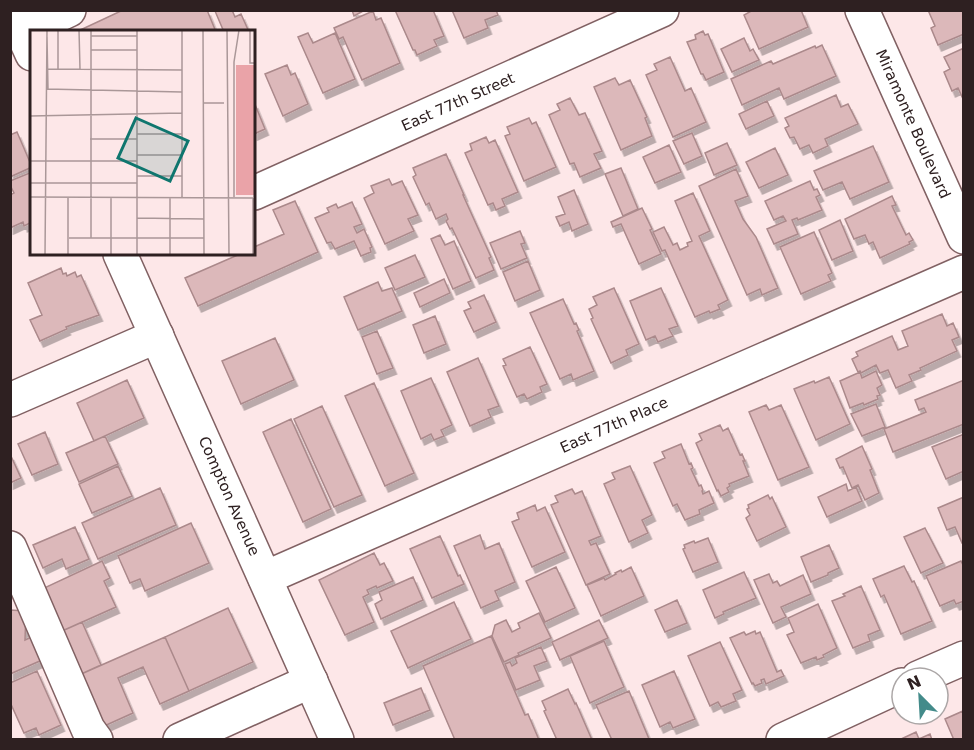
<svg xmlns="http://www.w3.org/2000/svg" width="974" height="750" font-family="'DejaVu Sans',sans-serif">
<defs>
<filter id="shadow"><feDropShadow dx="3.5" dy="6" stdDeviation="0" flood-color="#0004"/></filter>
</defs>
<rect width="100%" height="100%" fill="#fde7e8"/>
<path fill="#dcb8ba" stroke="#ab898b" stroke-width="1.5" filter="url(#shadow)" d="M 123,10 L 207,10 L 216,32 L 76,32 Z
M 232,10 L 235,17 L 241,14 L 249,32 L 224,32 L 215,11 Z
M 352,10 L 365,10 L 354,16 Z
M 395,10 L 433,10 L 444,36 L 434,40 L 437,46 L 417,55 L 415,50 L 413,50 Z
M 452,10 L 496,10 L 498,15 L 485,20 L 488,28 L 464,38 Z
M 753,10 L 801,10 L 808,27 L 759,49 L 744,15 Z
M 928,10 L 964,10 L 964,34 L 938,45 L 931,28 L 935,26 Z
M 373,11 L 376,20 L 381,18 L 400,63 L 362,80 L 343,37 L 339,39 L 334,28 Z
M 703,31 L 705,35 L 708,34 L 724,72 L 706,80 L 703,74 L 701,74 L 687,42 L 696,39 L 695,35 Z
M 308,33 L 313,43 L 335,33 L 355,79 L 323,93 L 298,37 Z
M 744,38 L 750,51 L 753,49 L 759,60 L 732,72 L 721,49 Z
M 822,45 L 836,76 L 784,99 L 779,88 L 742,105 L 731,79 L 771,61 L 773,64 L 815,46 L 816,48 Z
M 964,48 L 964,101 L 958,88 L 952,91 L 944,72 L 950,69 L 944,57 Z
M 670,57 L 685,91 L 691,88 L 706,122 L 673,137 L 646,75 L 657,70 L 654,64 Z
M 287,65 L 291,75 L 295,73 L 308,104 L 283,116 L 265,74 Z
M 615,78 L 619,85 L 630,80 L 647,117 L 645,118 L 652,136 L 621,150 L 594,87 Z
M 836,95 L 841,107 L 848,104 L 858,124 L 825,139 L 828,146 L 813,153 L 809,145 L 800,149 L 794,137 L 790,138 L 785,128 L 789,126 L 785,118 Z
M 570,98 L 579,115 L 585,113 L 602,151 L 594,154 L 601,168 L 580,177 L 574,163 L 570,164 L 549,115 L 560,110 L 557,104 Z
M 767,101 L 774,116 L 746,129 L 739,114 Z
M 254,102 L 265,129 L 254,134 Z
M 529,118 L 532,124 L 536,122 L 556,167 L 524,181 L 505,136 L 510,134 L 507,127 Z
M 17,132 L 32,167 L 10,177 L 10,135 Z
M 692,133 L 702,156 L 684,164 L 673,141 Z
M 486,137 L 489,143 L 495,140 L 518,192 L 502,199 L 505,206 L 496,210 L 493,203 L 488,205 L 465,153 L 472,150 L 470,144 Z
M 727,143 L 737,165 L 714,175 L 705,153 Z
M 669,145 L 681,172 L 655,183 L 643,157 Z
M 873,146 L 889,182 L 850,199 L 842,182 L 823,190 L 814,171 Z
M 775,148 L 788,175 L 759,188 L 746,162 Z
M 446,154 L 464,195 L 463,195 L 491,257 L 489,258 L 494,270 L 476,278 L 452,228 L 450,229 L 446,221 L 448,219 L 446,214 L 436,219 L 429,203 L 426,205 L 413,177 L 416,175 L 413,168 Z
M 621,168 L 638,209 L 623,216 L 605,174 Z
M 736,169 L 748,196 L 735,201 L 743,219 L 756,237 L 778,288 L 762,295 L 760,289 L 747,295 L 699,186 Z
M 32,172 L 32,222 L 24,226 L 23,222 L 10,228 L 10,195 L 14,193 L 10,185 L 10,181 Z
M 389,179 L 392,185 L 402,181 L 418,215 L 408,219 L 414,231 L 385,244 L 364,198 L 374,193 L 371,186 Z
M 810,181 L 814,190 L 817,189 L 820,195 L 816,197 L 822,210 L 798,220 L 797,218 L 792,220 L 798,234 L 774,244 L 767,229 L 786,221 L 783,216 L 774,220 L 765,201 Z
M 574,190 L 588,224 L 572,231 L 569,222 L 560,226 L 556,217 L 565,214 L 558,197 Z
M 693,193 L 710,231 L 699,236 L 728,300 L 718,305 L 720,309 L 710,313 L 709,311 L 695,317 L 665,250 L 662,251 L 653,232 L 664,227 L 673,245 L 677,243 L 680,250 L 688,246 L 687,243 L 692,241 L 675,201 Z
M 892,196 L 896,205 L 892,206 L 906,235 L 909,233 L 913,240 L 909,242 L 910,244 L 880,258 L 873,242 L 869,244 L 865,235 L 854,239 L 845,219 Z
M 295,201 L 318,252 L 198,306 L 185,278 L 240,254 L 254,254 L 254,247 L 284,234 L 273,210 Z
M 352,202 L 362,224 L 354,227 L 357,233 L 364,229 L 372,247 L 370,248 L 371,252 L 361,256 L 354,241 L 335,249 L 331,242 L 327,243 L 315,218 L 329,212 L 327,208 L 336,204 L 338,208 Z
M 642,208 L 652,229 L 650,230 L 661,254 L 639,264 L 621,224 L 613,227 L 611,222 Z
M 840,220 L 853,251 L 832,260 L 819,230 Z
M 520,231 L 525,243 L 521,244 L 527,258 L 501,269 L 490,243 Z
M 814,232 L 832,273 L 828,275 L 831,281 L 801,294 L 780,247 Z
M 440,235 L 445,245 L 454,241 L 471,281 L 453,289 L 431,239 Z
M 415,255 L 425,277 L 395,290 L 385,268 Z
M 528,261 L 540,290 L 515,301 L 503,272 Z
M 61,268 L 63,274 L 66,273 L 67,276 L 75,272 L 77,277 L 81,275 L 99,315 L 66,327 L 67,329 L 40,341 L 30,320 L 42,315 L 28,283 Z
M 444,279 L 450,293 L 420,307 L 414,293 Z
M 378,282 L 382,291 L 392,288 L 402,311 L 358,330 L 344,297 Z
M 614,288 L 639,344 L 626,350 L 628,355 L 611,363 L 591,319 L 593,318 L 589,309 L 597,305 L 593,297 Z
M 661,288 L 678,326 L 669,329 L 673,336 L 658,342 L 655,336 L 646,340 L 630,301 Z
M 484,295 L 496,322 L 474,332 L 464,311 L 471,308 L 468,302 Z
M 563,299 L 574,324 L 576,323 L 579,330 L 577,331 L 594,371 L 573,380 L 571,374 L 560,379 L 530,313 Z
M 942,314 L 947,326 L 953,323 L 959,337 L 952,340 L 957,351 L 920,368 L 921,370 L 909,375 L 912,381 L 896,388 L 888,370 L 880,373 L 876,365 L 861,373 L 860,371 L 858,372 L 852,359 L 858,356 L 856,352 L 892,336 L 898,350 L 908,346 L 902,331 Z
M 435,316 L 446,344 L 424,353 L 413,325 Z
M 377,331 L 393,368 L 377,374 L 362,337 Z
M 275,338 L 294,380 L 241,404 L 222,361 Z
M 530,347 L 547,384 L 540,387 L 542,392 L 527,399 L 524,394 L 517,397 L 503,366 L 506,365 L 503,359 Z
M 478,358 L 499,406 L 488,410 L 491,417 L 470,426 L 447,372 Z
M 876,371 L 882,385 L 877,388 L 880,395 L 877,396 L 878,399 L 864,405 L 863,403 L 850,408 L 840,381 L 860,372 L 862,378 Z
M 829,377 L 850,424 L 816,440 L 794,389 L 814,381 L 815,383 Z
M 431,378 L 452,425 L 441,430 L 444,436 L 434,440 L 431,434 L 421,439 L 401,391 Z
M 127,380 L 144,418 L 94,441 L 77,403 Z
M 964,380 L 964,424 L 893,452 L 884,429 L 926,412 L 924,408 L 919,410 L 915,400 Z
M 374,383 L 414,473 L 385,486 L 345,396 Z
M 876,404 L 885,427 L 862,436 L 851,414 Z
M 766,405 L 769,410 L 781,405 L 809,467 L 778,480 L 749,412 Z
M 322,406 L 362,495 L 334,507 L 294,419 Z
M 291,419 L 331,509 L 303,522 L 263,432 Z
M 720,425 L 723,431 L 728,428 L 740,455 L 742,454 L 745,461 L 743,461 L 749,476 L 729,484 L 730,486 L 727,488 L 729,492 L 721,496 L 718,490 L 717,491 L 696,443 L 702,440 L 699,434 Z
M 45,432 L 58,464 L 32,475 L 18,444 Z
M 964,434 L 964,471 L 946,479 L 932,447 Z
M 105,436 L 118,464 L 79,482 L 66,453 Z
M 681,444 L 689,464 L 691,463 L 693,468 L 691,469 L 699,486 L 701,485 L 703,490 L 702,491 L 703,494 L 709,491 L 714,503 L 699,510 L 700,514 L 685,520 L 677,504 L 673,506 L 654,463 L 665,458 L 662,452 Z
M 862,446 L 872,469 L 870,470 L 879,493 L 865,500 L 858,485 L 852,488 L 843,467 L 840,468 L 836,459 Z
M 10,454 L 21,478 L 10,483 Z
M 118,466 L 132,496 L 92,513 L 79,484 Z
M 630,466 L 652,515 L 642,520 L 648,533 L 629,542 L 604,484 L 615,479 L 612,473 Z
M 846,484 L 848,491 L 856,487 L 862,501 L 827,517 L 818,497 Z
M 160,488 L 176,525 L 98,559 L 82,523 Z
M 572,489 L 575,494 L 582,491 L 601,536 L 589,541 L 591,545 L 596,543 L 610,574 L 586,585 L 551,505 L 558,502 L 555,496 Z
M 768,495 L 770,499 L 772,497 L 786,527 L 757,541 L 746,518 L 750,515 L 747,509 L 749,508 L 748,505 Z
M 964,497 L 964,542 L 962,543 L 955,527 L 947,530 L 938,508 Z
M 535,505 L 537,511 L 545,507 L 565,552 L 532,567 L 512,522 L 519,519 L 517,513 Z
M 191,523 L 209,563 L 145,591 L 140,579 L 130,583 L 118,556 Z
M 75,527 L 89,559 L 66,569 L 62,559 L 43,568 L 33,545 Z
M 925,528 L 943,563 L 921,573 L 904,537 Z
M 480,535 L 485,549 L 499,543 L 515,582 L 495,591 L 499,600 L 481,608 L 454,546 Z
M 440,536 L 458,576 L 460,575 L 464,584 L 432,598 L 410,549 Z
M 708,538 L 718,562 L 693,572 L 683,549 L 685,548 L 684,545 L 694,541 L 695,543 Z
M 829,545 L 839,568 L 828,573 L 828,575 L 811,582 L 801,557 Z
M 374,553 L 380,565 L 384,563 L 393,581 L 377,588 L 376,586 L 367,590 L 369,594 L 363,597 L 374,622 L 345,635 L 319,580 Z
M 102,561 L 110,578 L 104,581 L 116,607 L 60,632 L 42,589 Z
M 961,561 L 964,567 L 964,601 L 956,604 L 954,600 L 940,606 L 926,576 Z
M 904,566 L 912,582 L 914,581 L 932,621 L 901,634 L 884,595 L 881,597 L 873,579 Z
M 556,567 L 575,608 L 545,622 L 526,581 Z
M 631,567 L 644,596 L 601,616 L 587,585 L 604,578 L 605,580 L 616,574 L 615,573 L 621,570 L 622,572 Z
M 744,572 L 756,598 L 723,612 L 724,614 L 715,618 L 703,590 Z
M 769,574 L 773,583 L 777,581 L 780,586 L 803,575 L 811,594 L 781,607 L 786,617 L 773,623 L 754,580 Z
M 413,577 L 423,600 L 381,619 L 375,604 L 382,600 L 379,592 Z
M 861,586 L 880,630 L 868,635 L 870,641 L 853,648 L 832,601 L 845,596 L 843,594 Z
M 677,600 L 687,623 L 665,632 L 655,610 Z
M 454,602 L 471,639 L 408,668 L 391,631 Z
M 818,604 L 837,648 L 823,655 L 824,657 L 817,660 L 816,657 L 801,663 L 787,635 L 794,632 L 788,618 Z
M 228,608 L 253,662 L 189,691 L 165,637 Z
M 10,610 L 26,611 L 25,640 L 38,634 L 49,657 L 10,674 Z
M 539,613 L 551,638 L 518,653 L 519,655 L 504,662 L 492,636 L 495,625 L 506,620 L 512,632 L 520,628 L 518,623 Z
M 599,620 L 608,638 L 560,660 L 552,642 Z
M 82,622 L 101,665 L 79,675 L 60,632 Z
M 755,631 L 756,634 L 760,632 L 777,672 L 781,670 L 784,676 L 766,684 L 764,679 L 761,680 L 762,683 L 755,686 L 753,683 L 752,684 L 730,638 L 744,632 L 746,635 Z
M 491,636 L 525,715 L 528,714 L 539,740 L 455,740 L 423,666 Z
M 165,637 L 189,691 L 160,704 L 143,667 L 118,678 L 133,713 L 102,727 L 79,675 Z
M 604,641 L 624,687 L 590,703 L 570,656 Z
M 720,642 L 742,690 L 733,694 L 736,701 L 721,707 L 718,702 L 710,706 L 688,656 Z
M 541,647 L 547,661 L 534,666 L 540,680 L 516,690 L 505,664 L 510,662 L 512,666 L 517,663 L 515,658 Z
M 37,671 L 61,725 L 39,735 L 36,728 L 24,733 L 10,702 L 10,683 Z
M 674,671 L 695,719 L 673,728 L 670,722 L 660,727 L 642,685 Z
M 421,688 L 430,710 L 393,725 L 384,703 Z
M 568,689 L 575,704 L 576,703 L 592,740 L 557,740 L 544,711 L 546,710 L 542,701 Z
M 629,691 L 649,739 L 647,740 L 612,740 L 596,705 Z
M 963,711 L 964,740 L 954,740 L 945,719 Z
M 916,732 L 919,739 L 930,734 L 932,740 L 899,740 Z"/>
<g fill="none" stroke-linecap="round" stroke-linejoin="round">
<g stroke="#816163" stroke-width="36">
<path id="minor" d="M 862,10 L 964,237
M 22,32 L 69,10
M 254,193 L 662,10
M 10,400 L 157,336
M 10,548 L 88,729 L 96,740
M 265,578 L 964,272
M 918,678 L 964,658
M 180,740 L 311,681
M 783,740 L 902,685"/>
</g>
<g stroke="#816163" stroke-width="36">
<path id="major" d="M 12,10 L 32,54
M 120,254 L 337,740"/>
</g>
<use href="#minor" stroke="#fff" stroke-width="33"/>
<use href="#major" stroke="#fff" stroke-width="33"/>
</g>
<g text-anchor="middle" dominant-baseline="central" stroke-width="5" stroke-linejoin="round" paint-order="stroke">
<g font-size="15" fill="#2e2021" stroke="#fff">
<text transform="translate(458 102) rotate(-24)">East 77th Street</text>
<text transform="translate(913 124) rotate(66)">Miramonte Boulevard</text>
<text transform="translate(614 425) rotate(-24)">East 77th Place</text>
<text transform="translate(229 496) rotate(66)">Compton Avenue</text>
</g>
</g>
<g transform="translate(30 30)">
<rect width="225" height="225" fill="#fde7e8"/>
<path d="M 206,35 L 225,35 L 225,165 L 206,165 Z" fill="#eaa3a8"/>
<path fill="none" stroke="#aa9798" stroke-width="1.5" d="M 49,0 L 50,39M 107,0 L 107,225M 152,0 L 152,168M 173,0 L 174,225M 197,0 L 199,225M 220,0 L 220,33 L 225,33M 61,6 L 107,6M 17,7 L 18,59M 61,20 L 107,20M 16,39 L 152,40M 28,40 L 28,0M 16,59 L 152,62M 174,73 L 194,73M 0,86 L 152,83M 107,104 L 152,104M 60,109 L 107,109M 107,125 L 152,125M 0,131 L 107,131M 107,146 L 152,146M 0,153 L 107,153M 0,167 L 223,168M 81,167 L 81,225M 204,167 L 204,32 L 209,0M 223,168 L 223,225M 107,188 L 174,189M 39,208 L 174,208M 61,208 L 61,0M 15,225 L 17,0M 38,225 L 38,167M 140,225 L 140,168"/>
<path fill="#0f766e" fill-opacity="0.15" stroke="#0f766e" stroke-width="3" d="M 106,88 L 158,111 L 140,151 L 88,128 Z"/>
<rect width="225" height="225" fill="none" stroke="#2e2021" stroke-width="3"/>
</g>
<rect width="974" height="750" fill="none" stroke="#2e2021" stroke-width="24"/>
<g transform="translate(920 696) rotate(336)"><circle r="28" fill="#ffffff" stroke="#aba6a6" stroke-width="1.5"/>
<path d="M0-4.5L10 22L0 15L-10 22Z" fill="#438b8a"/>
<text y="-9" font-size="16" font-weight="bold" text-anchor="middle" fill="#2e2021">N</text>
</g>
</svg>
